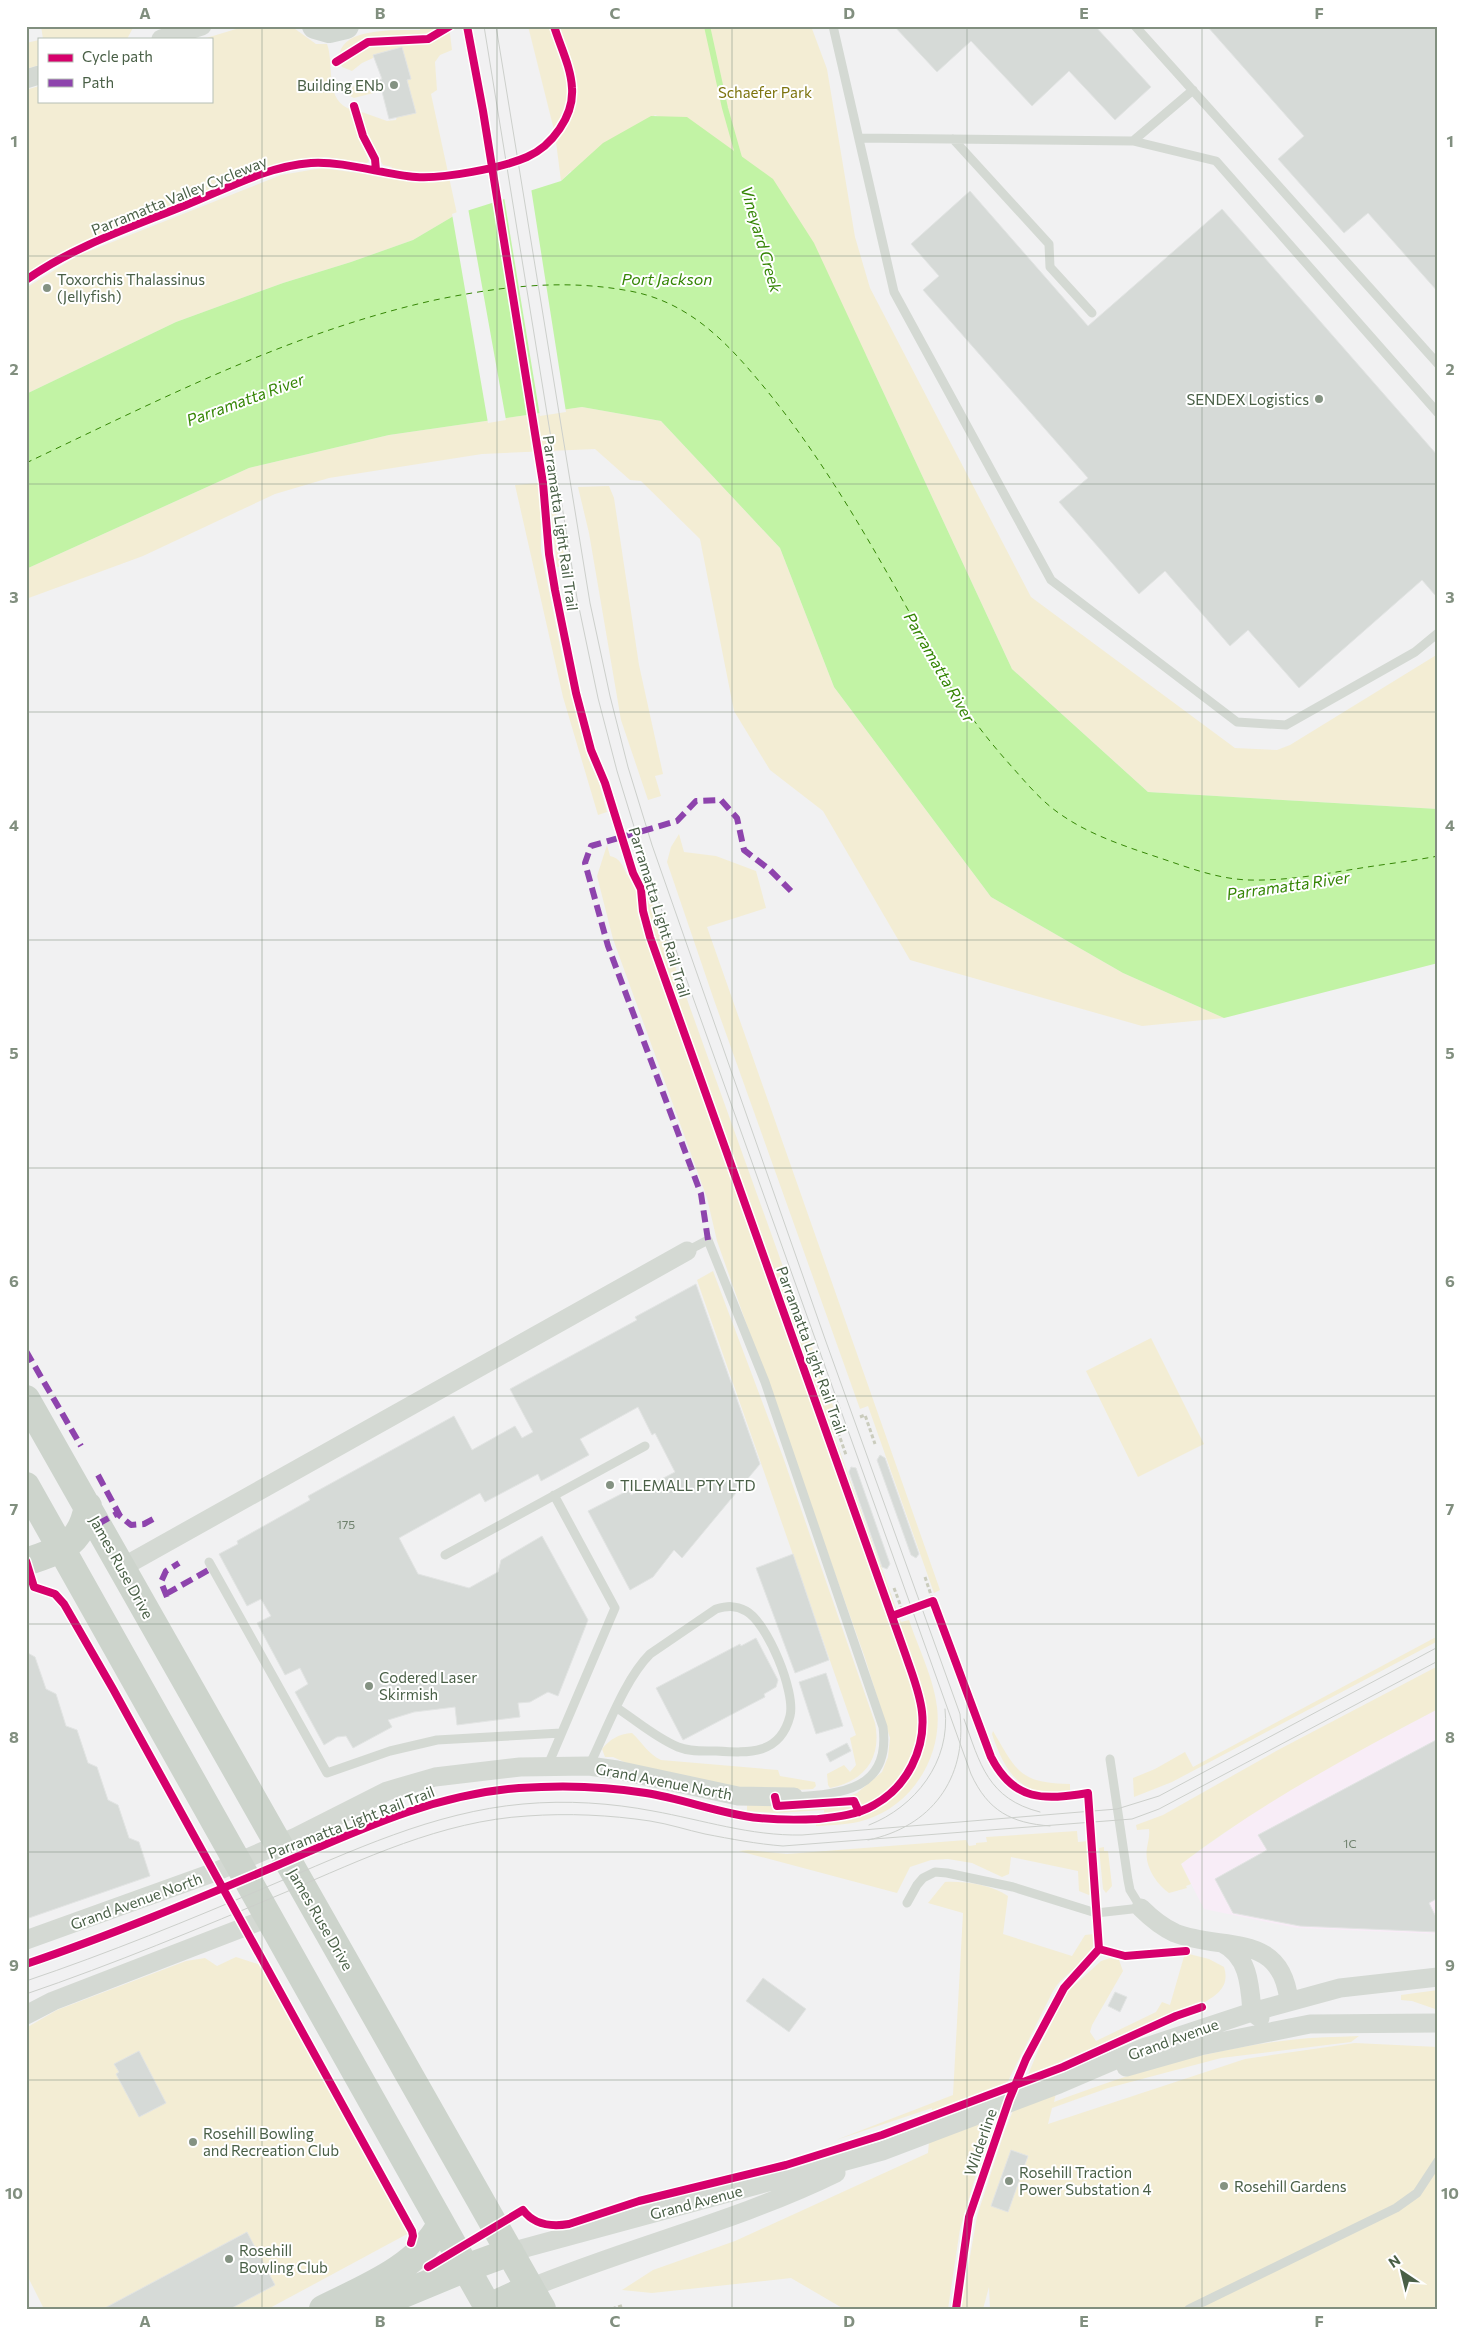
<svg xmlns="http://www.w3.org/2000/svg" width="1464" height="2335" font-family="Commissioner,sans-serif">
<rect width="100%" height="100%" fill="#f1f1f2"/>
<path fill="#f8edf7" d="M 1438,1709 L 1438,1934 L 1297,1928 L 1204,1909 L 1181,1864 L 1267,1803 L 1339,1761 Z"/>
<path fill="#f3edd4" d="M 41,26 L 134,26 L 127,39 L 43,39 Z
M 246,26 L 291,26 L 316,44 L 327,44 C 335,65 323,102 353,110 L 360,139 L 369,161 L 367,163 L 325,157 L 277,165 L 97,236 L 64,252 L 26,275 L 26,90 L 39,86 L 39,101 L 211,101 L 211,39 L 203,39 Z
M 420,26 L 449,26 L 452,50 L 440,55 L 435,62 L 437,90 L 431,94 L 457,214 L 413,240 L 351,262 L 283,283 L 176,322 L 26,394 L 26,288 L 77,256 L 281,175 L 322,168 L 387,177 L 392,167 L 383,165 C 372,147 363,132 359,111 L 387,121 L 396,120 L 407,80 L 411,79 L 402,48 L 373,55 L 373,58 L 362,63 L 352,71 L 342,67 C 326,26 398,30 420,30 Z
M 528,26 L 811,26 L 827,69 L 855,237 L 870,288 L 1031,597 L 1235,748 L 1277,750 L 1290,745 L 1438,654 L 1438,809 L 1148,792 L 1012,669 L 866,355 L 855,344 L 718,141 L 655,115 L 575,179 L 571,171 L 561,181 L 555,134 Z
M 39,40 L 39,65 L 26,69 L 26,43 Z
M 365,84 L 366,90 L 380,88 L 381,91 L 354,98 L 348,95 L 347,88 Z
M 582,407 L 661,421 L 780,548 L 834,687 L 991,897 L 1123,973 L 1224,1018 L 1142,1026 L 910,960 L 823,811 L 770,770 L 734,711 L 700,539 L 641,481 L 630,480 L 595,449 L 482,454 L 329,478 L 275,494 L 143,556 L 26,599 L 26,569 L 249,468 L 389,435 Z
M 538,483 L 541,499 L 541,551 L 565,670 L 588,758 L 599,783 L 607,812 L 598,815 L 563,697 L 515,485 Z
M 609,486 L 614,498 L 639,665 L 663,774 L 655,776 L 661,796 L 648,800 L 621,720 L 589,533 L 578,487 Z
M 549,491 L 552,491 L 566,566 L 557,567 Z
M 679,834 L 684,852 L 716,856 L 756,871 L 766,908 L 707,927 L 940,1590 L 934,1593 L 868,1406 L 860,1409 L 714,1000 L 667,862 L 671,847 Z
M 607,845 L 610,856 C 620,858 623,866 627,875 L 641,871 L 837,1417 L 829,1421 L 901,1622 L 909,1620 C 918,1647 934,1679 937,1707 C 943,1756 912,1806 865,1820 C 849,1825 832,1825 816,1826 L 816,1824 L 825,1823 L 824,1810 L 777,1813 L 747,1811 L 747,1804 L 830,1799 L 847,1797 L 857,1793 L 882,1772 L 888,1757 L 890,1738 L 865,1658 L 717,1241 L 707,1198 L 613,939 L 597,876 Z
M 713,1271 L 783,1457 L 875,1723 C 882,1758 865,1781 830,1788 L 828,1785 L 827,1774 L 844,1765 L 850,1772 L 856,1765 L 850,1738 L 856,1735 L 697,1280 Z
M 1151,1338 L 1204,1444 L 1138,1477 L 1086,1371 Z
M 1438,1636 L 1438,1641 L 1172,1782 L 1134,1797 L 1133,1778 L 1155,1769 L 1185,1752 L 1193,1767 Z
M 1438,1666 L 1438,1709 C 1349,1756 1261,1803 1181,1864 L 1191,1884 L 1186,1886 L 1187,1888 L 1169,1893 C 1156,1883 1144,1866 1147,1848 C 1148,1841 1150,1836 1149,1829 L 1137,1830 L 1136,1825 L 1163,1815 L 1278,1750 Z
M 993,1731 C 1017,1772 1020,1783 1070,1784 L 1070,1792 C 1023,1798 1006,1776 992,1734 Z
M 632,1733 C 642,1742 648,1754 661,1760 L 778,1770 L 780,1776 L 815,1782 L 816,1786 L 813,1789 L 760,1792 L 642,1770 L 613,1757 L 605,1757 L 602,1749 C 610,1739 619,1734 632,1733 Z
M 1077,1831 L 1078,1842 L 1088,1841 L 1092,1892 L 1089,1895 L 1079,1891 L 1078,1871 L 1011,1857 L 1009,1874 L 1002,1877 L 972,1863 L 948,1859 L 931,1860 L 910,1867 L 897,1893 L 739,1851 L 748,1850 L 787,1854 L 966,1840 L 969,1846 L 976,1845 L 976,1843 L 987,1842 L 986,1837 Z
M 1104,1847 L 1104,1851 L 1108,1851 L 1112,1886 L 1106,1893 L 1103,1889 L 1099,1848 Z
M 945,1882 C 964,1881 992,1885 1008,1896 L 1003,1934 L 1072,1956 L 1085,1935 L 1094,1934 C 1100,1952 1069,1971 1058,1984 C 1055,1987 1052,1993 1050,1997 L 997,2103 L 960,2229 L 948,2309 L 844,2309 L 791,2278 L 652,2293 L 622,2290 L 653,2270 L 735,2241 L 928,2153 L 932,2108 L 836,2140 L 953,2095 L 963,1913 L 928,1903 Z
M 1185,1953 L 1209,1959 L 1224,1967 C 1230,1986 1218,1995 1203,2003 L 1063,2060 L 1054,2102 C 1131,2073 1208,2049 1290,2040 C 1313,2037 1336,2037 1359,2036 L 1351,2042 L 1221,2058 L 1108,2088 L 1052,2108 L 1048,2124 L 1245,2059 L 1355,2043 L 1438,2047 L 1438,2309 L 990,2309 L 989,2287 L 983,2309 L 961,2309 L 977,2216 L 1005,2130 L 1040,2046 L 1068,1991 L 1101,1961 L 1110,1958 L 1119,1960 L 1123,1971 L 1092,2025 L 1090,2032 L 1096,2041 L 1156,2012 L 1162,2002 L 1170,2005 Z
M 236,1957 L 261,1965 L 409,2233 L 268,2309 L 44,2309 L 26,2273 L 26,2028 L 57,2010 L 186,1961 L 205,1958 L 217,1966 Z
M 1438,1990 L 1438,2010 L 1412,2001 L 1401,2000 L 1401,1995 Z"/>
<path fill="#c2f3a5" d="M 651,116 L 687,117 L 773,179 L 814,243 L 1012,669 L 1148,792 L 1438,809 L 1438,963 L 1224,1018 L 1123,973 L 991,897 L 834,687 L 780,548 L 661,421 L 582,407 L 389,435 L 249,468 L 26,569 L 26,394 L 176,322 L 283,283 L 351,262 L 413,240 L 457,214 L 561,181 L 603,143 Z"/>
<path fill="#f1f1f2" d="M 531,188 L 566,412 L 540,416 L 504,197 Z
M 501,198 L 537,416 L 528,417 L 493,200 Z
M 468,208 L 506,420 L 488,423 L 452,214 Z"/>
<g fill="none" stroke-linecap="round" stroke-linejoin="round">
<path stroke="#c2f3a5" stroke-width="6" d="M 707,26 L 725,108 L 740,161"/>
<path stroke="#358605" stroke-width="1" stroke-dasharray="6 5" stroke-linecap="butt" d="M 26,463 C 159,400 291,332 435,300 C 498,287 560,279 624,290 C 689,300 728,343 768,392 C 824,461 869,540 912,617 C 921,632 928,648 936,663 C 958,701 984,736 1013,768 C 1028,785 1043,803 1063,816 C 1091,835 1124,846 1157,857 C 1187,867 1217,879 1249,880 C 1286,881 1324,874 1361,868 C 1386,864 1412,861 1438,856"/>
</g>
<path fill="#d6dad7" stroke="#e2e4e3" d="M 894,26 L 1095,26 L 1151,87 L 1115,120 L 1069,71 L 1032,106 L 971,41 L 937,72 Z
M 1207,26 L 1438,26 L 1438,292 L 1368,213 L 1344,233 L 1278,159 L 1304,136 Z
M 402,47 L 411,79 L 407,80 L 416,113 L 389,119 L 379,80 L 382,79 L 373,55 Z
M 970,191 L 1088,326 L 1222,209 L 1438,456 L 1438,593 L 1435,595 L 1422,580 L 1299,688 L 1248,630 L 1230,646 L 1165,571 L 1139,594 L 1059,502 L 1088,478 L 923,290 L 939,276 L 911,244 Z
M 696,1284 L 760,1464 L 682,1558 L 674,1550 L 653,1577 L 630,1590 L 588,1511 L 629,1490 L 631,1495 L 675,1472 L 655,1433 L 652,1435 L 638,1407 L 580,1439 L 589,1455 L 541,1481 L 538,1474 L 485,1502 L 480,1493 L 399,1538 L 418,1574 L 469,1588 L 498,1572 L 501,1560 L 542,1536 L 588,1620 L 558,1696 L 548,1692 L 530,1702 L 518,1703 L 520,1717 L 457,1725 L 455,1707 L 414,1712 L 388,1720 L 392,1727 L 353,1748 L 346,1736 L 337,1737 L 324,1745 L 295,1692 L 308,1684 L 300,1668 L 285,1675 L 257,1623 L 271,1616 L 261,1599 L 247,1606 L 219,1554 L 238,1544 L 237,1541 L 310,1500 L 308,1496 L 454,1416 L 472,1450 L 515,1426 L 522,1438 L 533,1432 L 510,1389 L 637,1320 L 635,1317 Z
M 880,1455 L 885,1458 L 919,1554 L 916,1558 L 911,1555 L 877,1460 Z
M 851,1467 L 856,1468 L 890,1564 L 887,1569 L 882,1567 L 849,1472 Z
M 793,1554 L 829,1660 L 795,1673 L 756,1568 Z
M 756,1638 L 778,1680 L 776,1687 L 764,1694 L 765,1697 L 683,1740 L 656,1688 L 740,1644 L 741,1646 Z
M 26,1652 L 35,1657 L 46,1689 L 56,1694 L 66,1726 L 77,1730 L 88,1763 L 97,1767 L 108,1800 L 118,1805 L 129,1838 L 139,1842 L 150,1876 L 26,1919 Z
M 826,1673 L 843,1726 L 816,1734 L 799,1682 Z
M 1438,1739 L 1438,1898 L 1429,1903 L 1438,1921 L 1438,1932 L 1300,1926 L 1233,1913 L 1215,1879 L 1267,1850 L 1258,1835 Z
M 847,1743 L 851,1751 L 830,1762 L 826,1754 Z
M 763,1978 L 806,2009 L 789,2032 L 746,2001 Z
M 1115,1992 L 1127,1997 L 1120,2012 L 1108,2006 Z
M 139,2051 L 166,2103 L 139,2117 L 116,2074 L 119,2072 L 114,2064 Z
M 1011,2150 L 1028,2156 L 1008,2212 L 991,2206 Z
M 247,2232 L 275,2285 L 230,2309 L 103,2309 Z"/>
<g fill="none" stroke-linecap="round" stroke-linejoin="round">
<path stroke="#caccbd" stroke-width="3" stroke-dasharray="4 2.5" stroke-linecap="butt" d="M 860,1417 L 865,1415 L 875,1444
M 836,1426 L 846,1455
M 825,1430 L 840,1425
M 925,1577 L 933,1601
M 894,1588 L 903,1612
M 612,2309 L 624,2305"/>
<path stroke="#d4d9d3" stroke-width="9" d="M 833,26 L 894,292 L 1051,580 L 1237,722 L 1286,725 L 1415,652 L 1438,633
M 1135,26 L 1438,364
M 859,138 L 1133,141 L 1193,90
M 953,139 L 1049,244 L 1050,267 L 1092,313
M 1133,141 L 1216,161 L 1438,413
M 687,1251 L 708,1240 L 765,1382 L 883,1727 C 891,1790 841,1794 794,1797
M 445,1555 L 645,1446
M 209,1562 L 327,1773 L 390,1751 L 437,1740 L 561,1733
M 548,1765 L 615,1608 L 554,1495
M 589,1766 C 606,1732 624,1680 650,1654 L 716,1609 C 727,1606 735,1605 746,1611 C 767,1622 796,1692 790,1716 C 780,1755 749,1753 716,1751 C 704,1751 690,1752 678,1747 C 656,1738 637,1721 617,1708
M 907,1903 L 917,1885 L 923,1878 L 935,1872 L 947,1873 L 1013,1887 L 1096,1913 L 1141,1908 L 1130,1890 L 1128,1880 L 1110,1759
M 1189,2309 L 1396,2208 L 1417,2193 L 1438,2161"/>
<path stroke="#d4d9d3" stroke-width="19" d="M 161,39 L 202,26
M 26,79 L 39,75
M 121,1568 L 687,1251
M 1141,1908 C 1151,1918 1162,1927 1175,1933 C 1223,1952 1281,1930 1289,2001
M 26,1940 L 215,1872 L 296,1837 L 387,1791 L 435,1777 L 520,1767 L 589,1766 L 617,1770 L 738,1796 L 794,1797
M 1222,1943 C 1249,1956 1250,1986 1252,2012 L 1260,2018
M 26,2015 L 53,2001 L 268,1918
M 1126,2067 L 1200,2046 L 1310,2024 L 1438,2023
M 510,2252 L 882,2151 L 1059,2084 L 1143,2048 L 1252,2012 L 1340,1988 L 1438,1977
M 530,2288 C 631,2246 738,2221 836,2173"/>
<path stroke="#d2d8d2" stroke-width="26" d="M 315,26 L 329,30 L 346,26"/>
<path stroke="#cdd4cc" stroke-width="28" d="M 26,1399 L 542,2309
M 26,1486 L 489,2309
M 26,1562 C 60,1550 81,1546 88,1506
M 323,2309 C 365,2288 418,2268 441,2224
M 367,2309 L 466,2268 L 510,2252
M 485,2309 L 530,2288"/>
<path stroke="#cccfcb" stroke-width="1" d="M 484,26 L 577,598 L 598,698 L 617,771 L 647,869 L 971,1774 C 988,1811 1011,1823 1050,1826
M 496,26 L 590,603 L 610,696 L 628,767 L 652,845 L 825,1339 L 960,1714 C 967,1779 931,1827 868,1840
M 964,1719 C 980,1764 988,1799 1040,1812
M 869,1825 C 915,1807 951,1762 945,1709
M 26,1981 C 109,1953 189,1920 269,1886 C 352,1851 433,1812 523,1804 C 567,1800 611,1803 653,1811 C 703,1820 750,1836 802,1835 L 1117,1809 L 1159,1796 L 1438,1647
M 26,1994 C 114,1964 200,1928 286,1892 C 363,1859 442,1821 527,1816 C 568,1813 610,1815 650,1821 C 669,1824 687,1830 705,1834 C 731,1839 757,1844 783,1846 L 1132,1819 L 1159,1809 L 1438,1661"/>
<path stroke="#8e44ad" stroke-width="6" stroke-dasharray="12 6" stroke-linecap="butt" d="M 708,1240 L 701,1194 L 608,946 L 585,863 L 591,846 L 677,821 L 696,801 L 721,800 L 737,818 L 744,850 L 770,870 L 791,891
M 26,1351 L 81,1446
M 98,1475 L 120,1516 L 131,1525 L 144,1524 L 155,1518
M 98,1524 L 118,1513
M 166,1594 L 212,1568
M 167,1597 L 161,1582 L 166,1571 L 179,1563"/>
<g stroke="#fff" stroke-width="11">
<path id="cycleway" d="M 336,62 L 368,42 L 428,39 L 450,26
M 354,106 L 363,136 L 375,159 L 376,170
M 26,280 C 74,246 132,227 186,205 C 226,189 268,166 311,163 C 345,161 382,174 416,177 C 443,179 502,168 527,157 C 552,146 574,116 572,88 C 571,67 560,46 554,26
M 26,1561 L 34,1587 L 55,1594 L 64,1604 L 113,1689 L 412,2231 L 413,2236 L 411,2243
M 892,1616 L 933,1601 L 991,1757 C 1014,1802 1044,1800 1088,1793 L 1099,1949
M 775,1797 L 777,1806 L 854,1801 L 859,1812
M 1099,1949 L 1125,1956 L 1186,1951
M 26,1964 C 112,1935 195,1900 278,1865 C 357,1831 431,1795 519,1788 C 561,1785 604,1786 646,1793 C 684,1799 721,1814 759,1818 C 779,1820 798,1820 818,1819 C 837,1817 857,1815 874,1805 C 907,1787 926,1749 922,1712 C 920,1693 912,1674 906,1656 L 650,937 L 643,911 L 641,889 L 633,873 L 605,783 L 591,750 L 576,693 L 555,590 L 549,554 L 543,483 L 483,111 L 467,26
M 428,2267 L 523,2210 C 534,2225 551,2227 569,2224 L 639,2201 L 786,2165 L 882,2135 L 1063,2067 L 1176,2016 L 1202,2007
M 956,2309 L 969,2217 L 1009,2100 L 1026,2059 L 1064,1988 L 1099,1949"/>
</g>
<use href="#cycleway" stroke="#d6006c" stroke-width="8"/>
</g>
<path fill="none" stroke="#818f7f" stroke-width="1" stroke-opacity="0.55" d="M 262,26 L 262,2309M 497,26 L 497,2309M 732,26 L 732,2309M 967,26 L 967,2309M 1202,26 L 1202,2309M 26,256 L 1438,256M 26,484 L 1438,484M 26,712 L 1438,712M 26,940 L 1438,940M 26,1168 L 1438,1168M 26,1396 L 1438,1396M 26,1624 L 1438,1624M 26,1852 L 1438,1852M 26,2080 L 1438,2080"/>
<g fill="#849282" stroke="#fff" stroke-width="2">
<circle cx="394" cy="85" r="5"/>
<circle cx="47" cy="288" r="5"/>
<circle cx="1319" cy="399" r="5"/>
<circle cx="610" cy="1485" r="5"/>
<circle cx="369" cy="1686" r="5"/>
<circle cx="193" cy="2142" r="5"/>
<circle cx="1009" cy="2181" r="5"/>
<circle cx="1224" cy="2186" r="5"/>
<circle cx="229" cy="2259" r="5"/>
</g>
<g text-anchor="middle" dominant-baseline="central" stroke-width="4" stroke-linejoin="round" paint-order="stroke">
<g font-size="12" fill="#6e806c">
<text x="346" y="1524">175</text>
<text x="1350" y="1843">1C</text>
</g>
<g font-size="15" fill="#495f46" stroke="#fff" text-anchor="start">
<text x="384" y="85" text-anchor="end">Building ENb</text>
<text x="57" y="279">Toxorchis Thalassinus<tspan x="57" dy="17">(Jellyfish)</tspan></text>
<text x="1309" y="399" text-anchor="end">SENDEX Logistics</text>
<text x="620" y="1485">TILEMALL PTY LTD</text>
<text x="379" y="1677">Codered Laser<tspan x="379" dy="17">Skirmish</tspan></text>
<text x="203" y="2133">Rosehill Bowling<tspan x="203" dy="17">and Recreation Club</tspan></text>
<text x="1019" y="2172">Rosehill Traction<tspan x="1019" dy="17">Power Substation 4</tspan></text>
<text x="1234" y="2186">Rosehill Gardens</text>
<text x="239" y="2250">Rosehill<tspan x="239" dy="17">Bowling Club</tspan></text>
</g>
<g font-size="15" fill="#7d740e" stroke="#fff">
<text x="765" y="92">Schaefer Park</text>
</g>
<g font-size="15" fill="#495f46" stroke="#fff">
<text transform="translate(179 195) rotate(-22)">Parramatta Valley Cycleway</text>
<text transform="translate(561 523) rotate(82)">Parramatta Light Rail Trail</text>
<text transform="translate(660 912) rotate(73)">Parramatta Light Rail Trail</text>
<text transform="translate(812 1350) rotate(70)">Parramatta Light Rail Trail</text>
<text transform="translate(122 1567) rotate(61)">James Ruse Drive</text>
<text transform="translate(664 1781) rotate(11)">Grand Avenue North</text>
<text transform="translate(351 1822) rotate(-21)">Parramatta Light Rail Trail</text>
<text transform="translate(136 1901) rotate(-20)">Grand Avenue North</text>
<text transform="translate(321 1919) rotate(60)">James Ruse Drive</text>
<text transform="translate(1173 2039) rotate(-20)">Grand Avenue</text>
<text transform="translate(980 2142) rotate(-71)">Wilderline</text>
<text transform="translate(696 2202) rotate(-15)">Grand Avenue</text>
</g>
<g font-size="16" font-style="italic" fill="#358605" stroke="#fff">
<text transform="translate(762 239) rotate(74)">Vineyard Creek</text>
<text x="667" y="278">Port Jackson</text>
<text transform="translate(245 399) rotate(-20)">Parramatta River</text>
<text transform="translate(940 667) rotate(60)">Parramatta River</text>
<text transform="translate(1288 885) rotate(-8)">Parramatta River</text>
</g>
</g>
<rect width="1464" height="2335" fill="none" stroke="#ffffff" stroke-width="55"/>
<rect x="38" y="38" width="175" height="65" fill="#ffffff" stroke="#b6bfb5"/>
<rect x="48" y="54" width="25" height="8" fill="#d6006c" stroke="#b6bfb5"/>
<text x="82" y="62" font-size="15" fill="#495f46">Cycle path</text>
<rect x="48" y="79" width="25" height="8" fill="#8e44ad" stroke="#b6bfb5"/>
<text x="82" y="88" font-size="15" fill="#495f46">Path</text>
<g transform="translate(1402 2272) rotate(325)" stroke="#ffffff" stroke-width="4" paint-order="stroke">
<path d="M0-4L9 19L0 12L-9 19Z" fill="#495f46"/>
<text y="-8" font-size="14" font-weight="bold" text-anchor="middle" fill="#495f46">N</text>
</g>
<rect x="28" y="28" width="1408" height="2280" fill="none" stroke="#818f7f" stroke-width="2"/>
<g font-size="16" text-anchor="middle" font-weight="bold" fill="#818f7f">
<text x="145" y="19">A</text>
<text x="380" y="19">B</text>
<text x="615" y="19">C</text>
<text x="849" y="19">D</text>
<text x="1084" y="19">E</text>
<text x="1319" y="19">F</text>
<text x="14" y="147">1</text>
<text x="1450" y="147">1</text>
<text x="14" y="375">2</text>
<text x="1450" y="375">2</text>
<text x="14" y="603">3</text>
<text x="1450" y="603">3</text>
<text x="14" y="831">4</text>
<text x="1450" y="831">4</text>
<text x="14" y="1059">5</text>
<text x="1450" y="1059">5</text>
<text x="14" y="1287">6</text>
<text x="1450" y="1287">6</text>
<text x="14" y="1515">7</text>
<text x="1450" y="1515">7</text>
<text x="14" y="1743">8</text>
<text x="1450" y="1743">8</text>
<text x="14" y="1971">9</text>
<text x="1450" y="1971">9</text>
<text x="14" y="2199">10</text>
<text x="1450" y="2199">10</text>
<text x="145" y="2327">A</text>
<text x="380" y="2327">B</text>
<text x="615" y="2327">C</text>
<text x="849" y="2327">D</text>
<text x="1084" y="2327">E</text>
<text x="1319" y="2327">F</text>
</g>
</svg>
